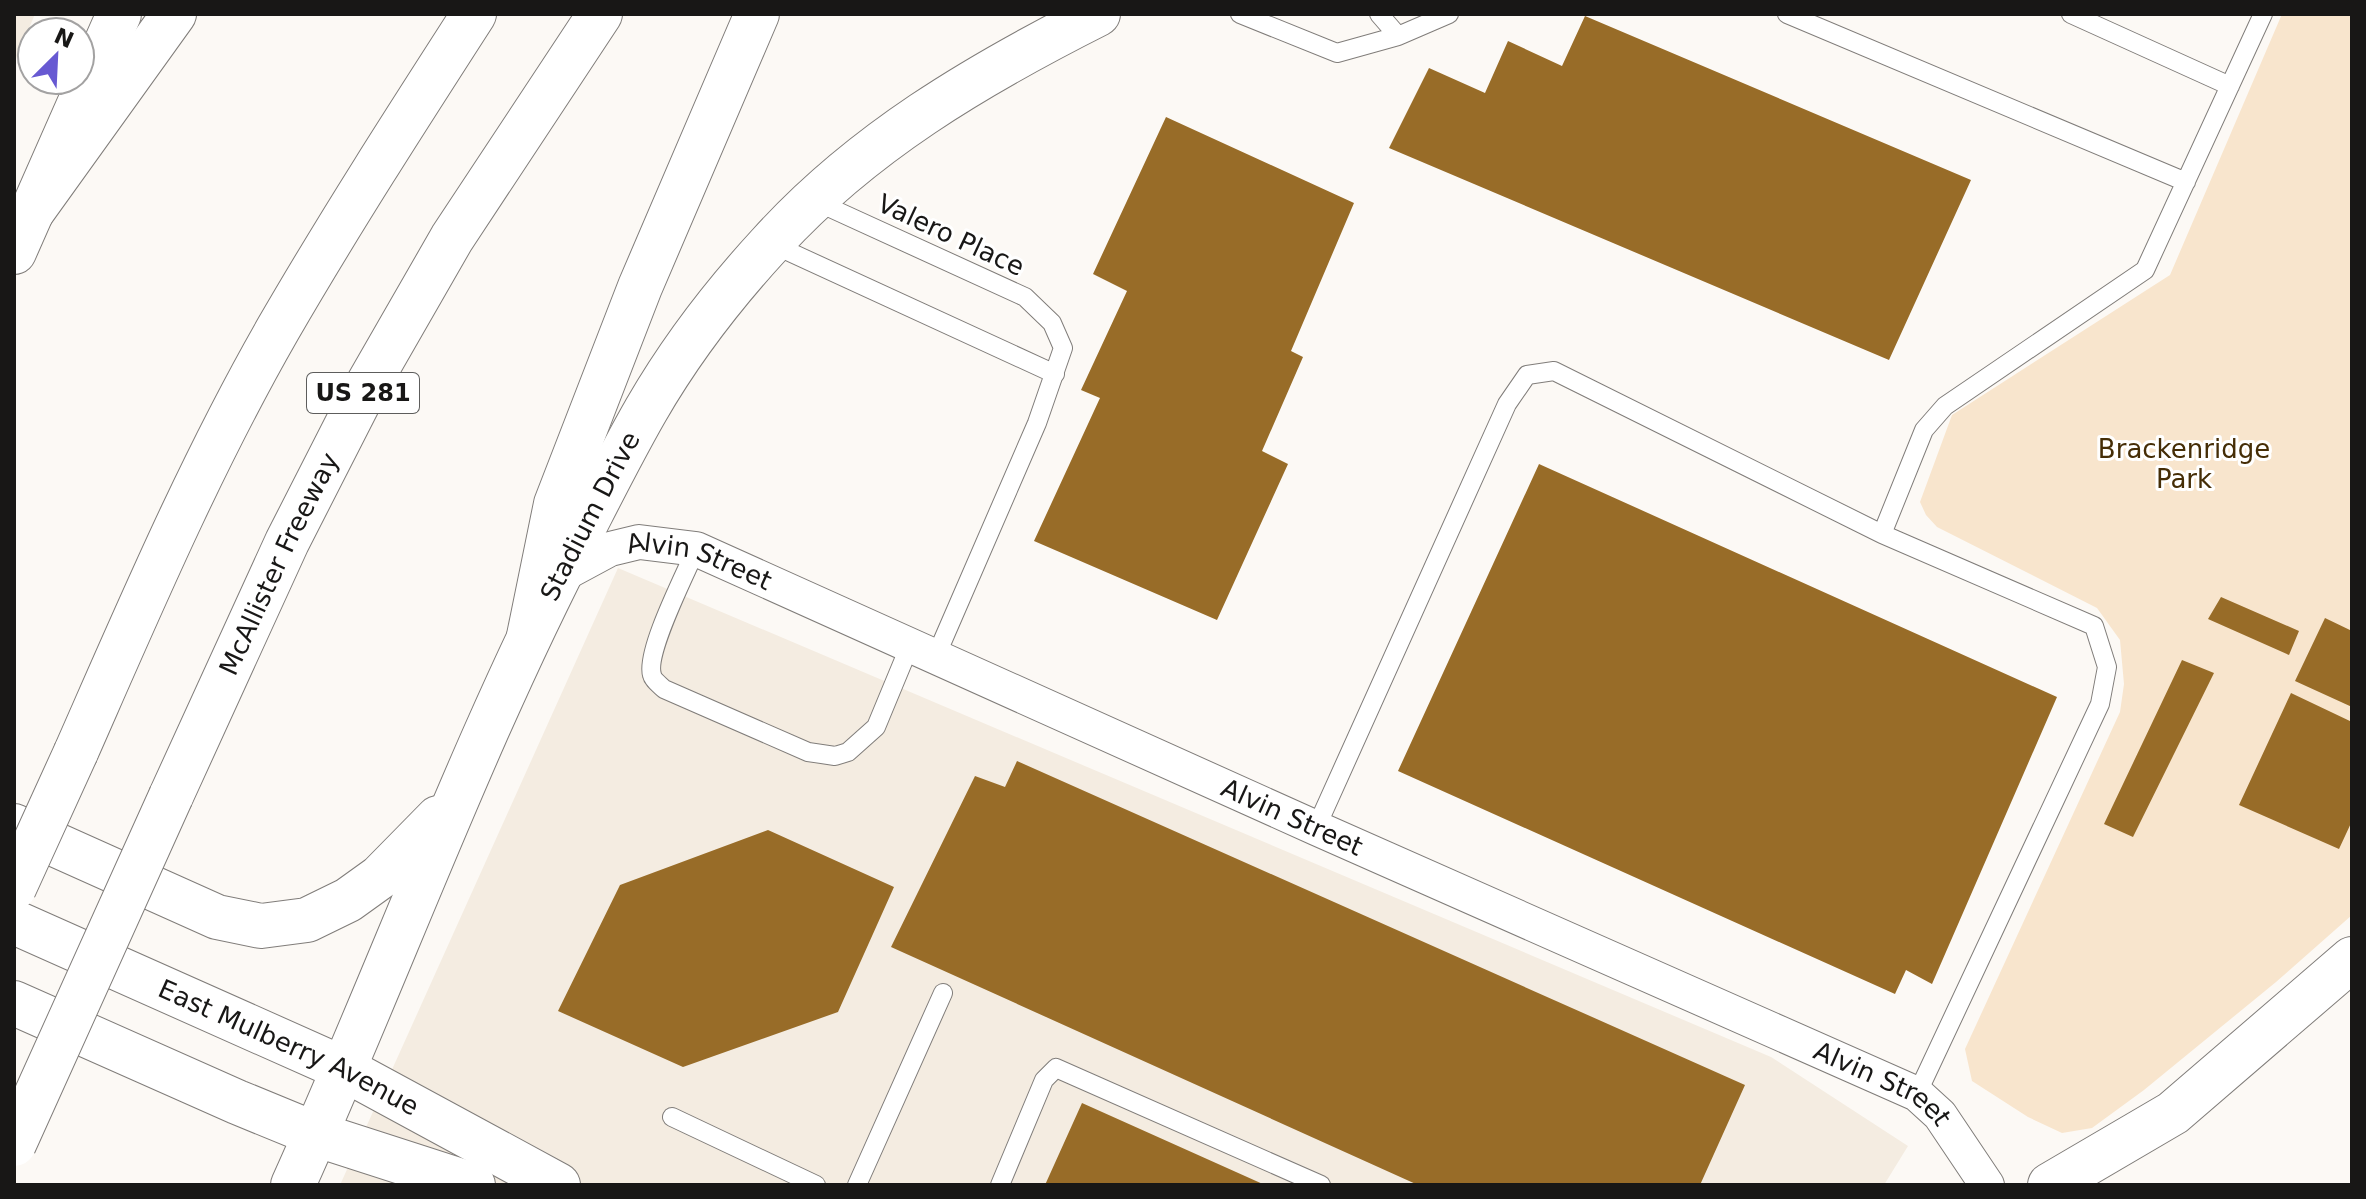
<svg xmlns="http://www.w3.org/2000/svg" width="2366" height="1199" font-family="'DejaVu Sans',sans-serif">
<rect width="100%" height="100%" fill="#fcf9f5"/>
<path fill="#f4ece1" d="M 14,14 L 35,14 L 14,64 Z
M 618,568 L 1771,1057 L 1908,1146 L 1884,1185 L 340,1185 Z"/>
<path fill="#f8e5cd" d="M 2282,14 L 2352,14 L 2352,915 L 2276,982 L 2144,1090 L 2092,1128 L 2062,1133 L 2028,1117 L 1972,1081 L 1965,1049 L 2120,712 L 2124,684 L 2120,640 L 2097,608 L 1937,527 L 1926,515 L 1920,502 L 1952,415 L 2170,275 Z"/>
<path fill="#986c28" d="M 1585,16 L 1971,180 L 1889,360 L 1389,148 L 1429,68 L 1485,93 L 1508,41 L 1562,66 Z
M 1166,117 L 1354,203 L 1291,351 L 1303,357 L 1262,451 L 1288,464 L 1217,620 L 1034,541 L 1100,398 L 1081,390 L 1127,291 L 1093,274 Z
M 1539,464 L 2057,697 L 1932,984 L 1906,970 L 1895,994 L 1398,771 Z
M 2221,597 L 2299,631 L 2289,655 L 2208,619 Z
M 2325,618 L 2352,631 L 2352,707 L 2295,681 Z
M 2182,660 L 2214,673 L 2133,837 L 2104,824 Z
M 2291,693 L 2352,722 L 2352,821 L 2339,849 L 2239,805 Z
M 1017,761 L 1745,1085 L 1700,1185 L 1418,1185 L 891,947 L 975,776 L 1005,787 Z
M 768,830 L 894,887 L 838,1012 L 683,1067 L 558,1011 L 620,885 Z
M 1082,1103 L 1265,1185 L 1045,1185 Z"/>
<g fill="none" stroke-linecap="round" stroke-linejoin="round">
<g stroke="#807d7a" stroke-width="20">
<path id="lane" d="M 1240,14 L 1337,53 L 1398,36 L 1449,14
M 1379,14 L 1398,36
M 1787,14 L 2186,182
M 2071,14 L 2230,86
M 815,201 L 1025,297 L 1052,323 L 1063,348 L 1037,423 L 936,656
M 770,243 L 1055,374
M 696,549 C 686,573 645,652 652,675 C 653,680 659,684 664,689 L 808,752 L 835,756 L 848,752 L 876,727 L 910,645
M 1316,828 L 1507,404 L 1527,375 L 1554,371 L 1882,534
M 1917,1094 L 2100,704 L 2107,667 L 2094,626 L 1882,534 L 1924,430 L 1945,406 L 2145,270 L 2263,14
M 672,1117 L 816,1185
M 857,1185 L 943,993
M 1000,1185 L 1044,1080 L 1056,1068 L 1321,1185"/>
</g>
<g stroke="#807d7a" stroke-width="36">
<g id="street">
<path id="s1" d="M 558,577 L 610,549 L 639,542 L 696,549 L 1316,828 L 1917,1094 L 1940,1115 L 1987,1185"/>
</g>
</g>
<g stroke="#807d7a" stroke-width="46">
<g id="secondary">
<path d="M 14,252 L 119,14"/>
<path d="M 14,826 L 217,917 L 261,926 L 307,920 L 348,900 L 380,877 L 438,818"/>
<path id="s2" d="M 14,922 L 344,1069 L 558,1185"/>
<path d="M 14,1003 L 237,1102 L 315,1134 L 473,1185"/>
<path id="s3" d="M 293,1185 C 391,968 471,744 581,533 C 602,492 623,450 646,410 C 680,351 723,295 769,245 C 861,143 977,75 1098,14"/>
<path d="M 2050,1185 L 2173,1113 L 2352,959"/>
</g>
</g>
<g stroke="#807d7a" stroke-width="46">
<g id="highway">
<path d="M 31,213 L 174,14"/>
<path d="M 529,636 L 556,504 L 640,287 L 757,14"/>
<path d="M 76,752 C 139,609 200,465 278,329 C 340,222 407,118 474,14"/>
<path id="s4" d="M 171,796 L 287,542 L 363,393 L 452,238 L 600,14"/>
</g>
</g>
<use href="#lane" stroke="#fff" stroke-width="18"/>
<use href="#street" stroke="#fff" stroke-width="34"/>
<use href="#secondary" stroke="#fff" stroke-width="44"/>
<use href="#highway" stroke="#fff" stroke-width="44"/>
<g stroke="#807d7a" stroke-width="46" stroke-linecap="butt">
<path id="highway-bridge" d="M 14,888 L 76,752
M 14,1144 L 171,796"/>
</g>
<use href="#highway-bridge" stroke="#fff" stroke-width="44"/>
</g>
<g text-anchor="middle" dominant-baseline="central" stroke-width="6" stroke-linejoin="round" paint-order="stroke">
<rect fill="#fff" stroke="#5d5d5c" stroke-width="2" x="307" y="373" width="112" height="40" rx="6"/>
<g font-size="24" font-weight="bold" fill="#181716">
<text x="363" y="393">US 281</text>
</g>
<g font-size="26" fill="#181716" stroke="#fff">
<text transform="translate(951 235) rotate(25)">Valero Place</text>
<text stroke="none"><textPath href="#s3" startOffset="732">Stadium Drive</textPath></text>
<text stroke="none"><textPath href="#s4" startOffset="256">McAllister Freeway</textPath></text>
<text stroke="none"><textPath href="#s1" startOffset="152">Alvin Street</textPath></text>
<text stroke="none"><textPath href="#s1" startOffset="800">Alvin Street</textPath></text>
<text stroke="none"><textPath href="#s2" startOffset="302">East Mulberry Avenue</textPath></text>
<text stroke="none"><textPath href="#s1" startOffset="1448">Alvin Street</textPath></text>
</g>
<g font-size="26" fill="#452d06" stroke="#fff">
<text x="2184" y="449">Brackenridge<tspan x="2184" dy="30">Park</tspan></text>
</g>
</g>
<rect width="2366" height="1199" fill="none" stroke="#181716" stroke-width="32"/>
<g transform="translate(56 56) rotate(24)"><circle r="38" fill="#ffffff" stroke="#a3a2a2" stroke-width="2"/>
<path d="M0-6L14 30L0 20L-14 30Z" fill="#6759d2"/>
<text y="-12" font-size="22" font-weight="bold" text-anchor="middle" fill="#181716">N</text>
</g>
</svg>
